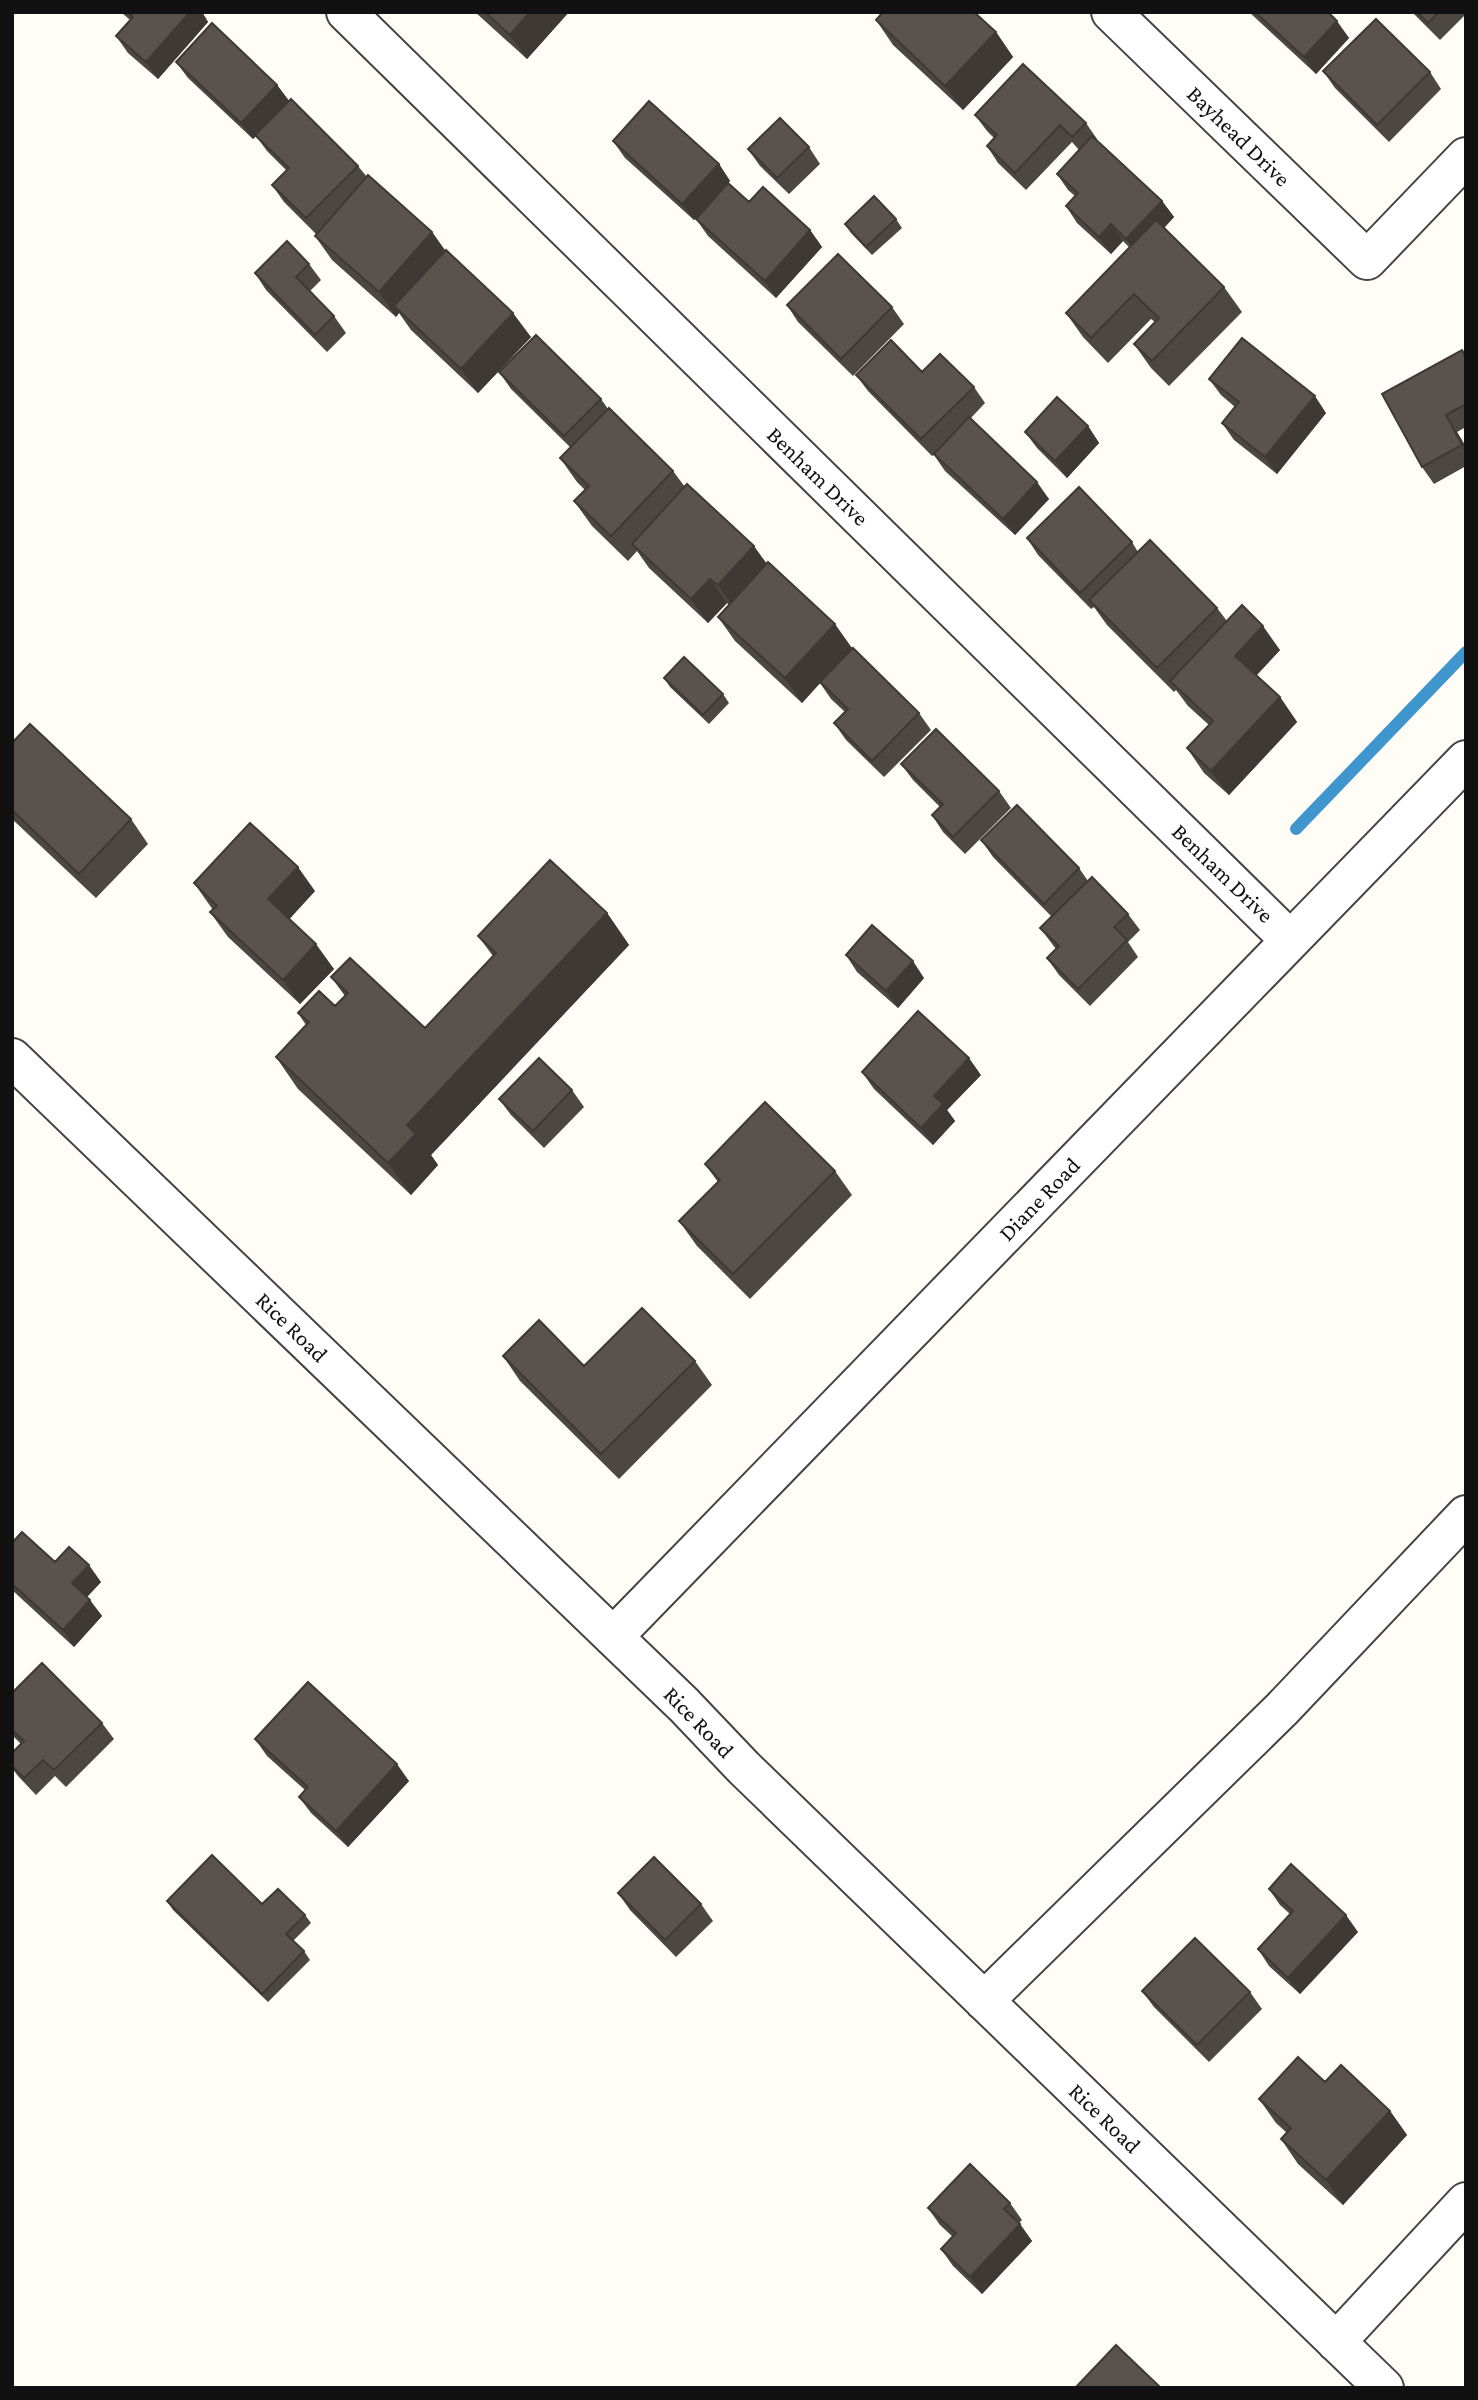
<svg xmlns="http://www.w3.org/2000/svg" width="1478" height="2400" font-family="'Crimson Pro',serif">
<rect width="100%" height="100%" fill="#fffdf5"/>
<g fill="none" stroke-linecap="round" stroke-linejoin="round">
<path stroke="#3f96cf" stroke-width="12" d="M 1296,829 L 1466,652"/>
<g stroke="#444" stroke-width="42">
<path id="minor" d="M 346,12 L 1290,940
M 1111,12 L 1367,260 L 1466,157
M 12,1058 L 684,1705 L 744,1768 L 1384,2388
M 613,1637 L 1466,760
M 984,2001 L 1282,1709 L 1466,1515
M 1336,2342 L 1466,2202"/>
</g>
<use href="#minor" stroke="#fff" stroke-width="38"/>
</g>
<path fill="#4d4742" d="M 121,12 L 202,12 L 208,22 L 158,79 L 128,53 L 116,36 L 130,20 Z
M 475,12 L 569,12 L 527,59 Z
M 882,12 L 974,12 L 996,32 L 1013,57 L 963,110 L 893,45 L 876,20 Z
M 1249,12 L 1328,12 L 1349,38 L 1316,74 Z
M 1412,12 L 1466,12 L 1466,14 L 1440,40 Z
M 176,62 L 277,85 L 289,101 L 358,166 L 367,177 L 432,232 L 445,251 L 531,337 L 478,393 L 411,330 L 399,313 L 396,317 L 332,260 L 315,236 L 316,234 L 284,202 L 272,185 L 287,171 L 267,151 L 256,136 L 253,139 L 188,78 Z
M 1323,71 L 1430,72 L 1441,89 L 1389,142 L 1335,88 Z
M 975,115 L 1086,123 L 1097,139 L 1097,140 L 1162,201 L 1174,217 L 1164,228 L 1224,287 L 1242,312 L 1169,386 L 1151,368 L 1134,344 L 1155,322 L 1151,319 L 1108,363 L 1083,337 L 1066,313 L 1129,247 L 1123,241 L 1111,254 L 1077,223 L 1066,206 L 1075,196 L 1068,190 L 1057,174 L 1079,150 L 1072,142 L 1026,190 L 998,163 L 987,146 L 994,138 L 987,131 Z
M 613,141 L 719,164 L 730,181 L 728,183 L 749,202 L 810,230 L 822,247 L 776,298 L 708,236 L 696,219 L 711,202 L 694,220 L 625,158 Z
M 809,147 L 820,164 L 789,194 L 760,166 L 748,149 Z
M 896,219 L 902,228 L 872,255 L 851,233 L 845,224 Z
M 309,264 L 321,280 L 310,291 L 334,316 L 346,333 L 327,352 L 266,290 L 255,273 Z
M 787,305 L 892,307 L 904,324 L 853,376 L 798,322 Z
M 1466,356 L 1466,427 L 1457,432 L 1466,447 L 1466,466 L 1434,484 L 1422,467 Z
M 499,372 L 601,399 L 608,409 L 673,471 L 685,487 L 766,564 L 919,713 L 931,730 L 884,777 L 846,740 L 834,723 L 845,712 L 831,699 L 820,683 L 802,703 L 735,641 L 718,617 L 729,605 L 727,603 L 708,623 L 649,568 L 637,551 L 628,561 L 592,526 L 574,501 L 585,490 L 577,482 L 560,458 L 570,447 L 511,389 Z
M 922,372 L 974,387 L 985,403 L 970,419 L 1049,499 L 1015,535 L 945,471 L 934,455 L 932,456 L 868,391 L 856,375 Z
M 1209,379 L 1326,413 L 1277,474 L 1234,440 L 1222,423 L 1235,407 L 1221,395 Z
M 1088,426 L 1099,443 L 1067,478 L 1037,448 L 1025,432 Z
M 1027,538 L 1132,542 L 1138,552 L 1217,608 L 1227,621 L 1280,650 L 1256,676 L 1280,697 L 1297,722 L 1229,795 L 1204,773 L 1187,748 L 1209,725 L 1188,706 L 1176,690 L 1174,692 L 1107,625 L 1094,607 L 1091,609 L 1038,555 Z
M 664,678 L 723,694 L 729,703 L 709,724 L 670,687 Z
M 12,743 L 131,819 L 148,844 L 96,898 L 12,819 Z
M 901,764 L 999,791 L 1011,808 L 965,854 L 943,832 L 932,815 L 940,807 L 913,780 Z
M 981,840 L 1079,868 L 1088,881 L 1128,914 L 1140,930 L 1128,942 L 1138,957 L 1090,1006 L 1059,975 L 1047,958 L 1056,949 L 1040,928 L 1051,916 L 993,857 Z
M 194,883 L 315,891 L 289,919 L 334,969 L 300,1004 L 228,937 L 210,912 L 213,910 Z
M 607,913 L 629,945 L 431,1155 L 438,1165 L 411,1195 L 298,1089 L 276,1057 L 306,1025 L 298,1013 L 335,1006 L 345,996 L 331,977 L 425,1028 L 493,956 L 478,936 Z
M 846,955 L 924,978 L 898,1008 L 857,972 Z
M 862,1072 L 981,1075 L 947,1110 L 955,1121 L 933,1145 L 874,1089 Z
M 572,1090 L 584,1107 L 544,1148 L 511,1115 L 499,1099 Z
M 705,1164 L 835,1171 L 852,1195 L 750,1299 L 697,1246 L 679,1221 L 718,1182 Z
M 503,1356 L 584,1366 L 695,1361 L 712,1385 L 619,1479 L 520,1381 Z
M 12,1543 L 101,1582 L 87,1597 L 102,1616 L 74,1647 L 12,1590 Z
M 12,1693 L 102,1723 L 114,1739 L 66,1787 L 55,1776 L 36,1795 L 18,1776 L 12,1768 L 12,1753 L 21,1744 L 12,1735 Z
M 255,1739 L 409,1781 L 348,1847 L 311,1813 L 299,1797 L 305,1790 L 267,1756 Z
M 1269,1889 L 1358,1932 L 1300,1994 L 1269,1966 L 1258,1949 L 1290,1914 L 1280,1905 Z
M 618,1893 L 701,1904 L 713,1921 L 676,1957 L 630,1910 Z
M 167,1901 L 262,1904 L 305,1915 L 311,1923 L 293,1941 L 304,1951 L 310,1960 L 268,2002 L 173,1910 Z
M 1142,1991 L 1250,1992 L 1262,2009 L 1209,2062 L 1154,2007 Z
M 1325,2082 L 1390,2111 L 1407,2135 L 1343,2205 L 1298,2164 L 1281,2139 L 1287,2133 L 1276,2123 L 1259,2099 Z
M 1010,2203 L 1022,2220 L 1019,2223 L 1032,2241 L 982,2294 L 953,2266 L 941,2249 L 953,2237 L 940,2225 L 928,2208 Z"/>
<path fill="#3f3936" d="M 190,12 L 202,12 L 208,22 L 158,79 L 146,62 Z
M 530,12 L 569,12 L 527,59 L 510,35 Z
M 1337,21 L 1349,38 L 1316,74 L 1304,57 Z
M 996,32 L 1013,57 L 963,110 L 945,86 Z
M 277,85 L 289,101 L 253,139 L 241,123 Z
M 719,164 L 730,181 L 694,220 L 682,204 Z
M 1162,201 L 1174,217 L 1138,256 L 1126,239 Z
M 1111,224 L 1123,241 L 1111,254 L 1099,237 Z
M 810,230 L 822,247 L 776,298 L 765,281 Z
M 432,232 L 450,257 L 394,306 L 399,313 L 396,317 L 379,292 Z
M 513,313 L 531,337 L 478,393 L 461,369 Z
M 1315,396 L 1326,413 L 1277,474 L 1265,457 Z
M 1446,415 L 1457,432 L 1466,447 L 1466,450 Z
M 1088,426 L 1099,443 L 1067,478 L 1055,461 Z
M 1037,482 L 1049,499 L 1015,535 L 1003,519 Z
M 754,546 L 772,571 L 735,610 L 718,585 Z
M 710,579 L 727,603 L 708,623 L 691,599 Z
M 835,624 L 852,648 L 802,703 L 785,678 Z
M 1263,626 L 1280,650 L 1252,680 L 1235,656 Z
M 1280,697 L 1297,722 L 1229,795 L 1211,771 Z
M 298,867 L 315,891 L 285,924 L 268,899 Z
M 607,913 L 629,945 L 431,1155 L 438,1165 L 411,1195 L 388,1163 L 407,1125 Z
M 316,944 L 334,969 L 300,1004 L 283,980 Z
M 913,961 L 924,978 L 898,1008 L 886,991 Z
M 969,1058 L 981,1075 L 947,1110 L 955,1121 L 933,1145 L 921,1128 L 934,1096 Z
M 89,1565 L 101,1582 L 84,1600 L 72,1583 Z
M 90,1600 L 102,1616 L 74,1647 L 63,1630 Z
M 397,1764 L 409,1781 L 348,1847 L 336,1831 Z
M 1346,1915 L 1358,1932 L 1300,1994 L 1288,1978 Z
M 1390,2111 L 1407,2135 L 1343,2205 L 1326,2180 Z
M 1020,2224 L 1032,2241 L 982,2294 L 970,2277 Z"/>
<path fill="#5a524d" stroke="#3f3936" stroke-width="2" d="M 128,12 L 190,12 L 146,62 L 116,36 L 133,17 Z
M 485,12 L 530,12 L 510,35 Z
M 883,12 L 974,12 L 996,32 L 945,86 L 876,20 Z
M 1255,12 L 1328,12 L 1337,21 L 1304,57 Z
M 1417,12 L 1439,12 L 1428,23 Z
M 1376,19 L 1430,72 L 1377,125 L 1323,71 Z
M 212,23 L 277,85 L 241,123 L 176,62 Z
M 1023,64 L 1086,123 L 1072,137 L 1060,125 L 1015,173 L 987,146 L 997,135 L 975,115 Z
M 291,99 L 358,166 L 306,218 L 272,185 L 289,168 L 255,135 Z
M 649,101 L 719,164 L 682,204 L 613,141 Z
M 780,118 L 809,147 L 777,178 L 748,149 Z
M 1092,136 L 1162,201 L 1126,239 L 1111,224 L 1099,237 L 1066,206 L 1078,193 L 1057,174 Z
M 368,175 L 432,232 L 379,292 L 315,236 Z
M 728,183 L 749,202 L 763,187 L 810,230 L 765,281 L 696,219 Z
M 874,196 L 896,219 L 866,247 L 845,224 Z
M 1156,220 L 1224,287 L 1152,361 L 1134,344 L 1159,318 L 1134,294 L 1091,338 L 1066,313 Z
M 287,241 L 309,264 L 296,277 L 334,316 L 315,335 L 255,273 Z
M 446,250 L 513,313 L 461,369 L 394,306 Z
M 838,254 L 892,307 L 841,359 L 787,305 Z
M 536,335 L 601,399 L 564,436 L 499,372 Z
M 1242,338 L 1315,396 L 1265,457 L 1222,423 L 1239,402 L 1209,379 Z
M 891,340 L 922,372 L 940,354 L 974,387 L 921,439 L 856,375 Z
M 1462,350 L 1466,357 L 1466,404 L 1446,415 L 1462,445 L 1422,467 L 1382,394 Z
M 1057,397 L 1088,426 L 1055,461 L 1025,432 Z
M 609,408 L 673,471 L 611,536 L 574,501 L 589,486 L 560,458 Z
M 969,417 L 1037,482 L 1003,519 L 934,454 Z
M 687,484 L 754,546 L 718,585 L 710,579 L 691,599 L 632,544 Z
M 1079,487 L 1132,542 L 1080,593 L 1027,538 Z
M 1150,540 L 1217,608 L 1157,668 L 1089,600 Z
M 768,562 L 835,624 L 785,678 L 718,617 Z
M 1242,605 L 1263,626 L 1235,656 L 1280,697 L 1211,771 L 1187,748 L 1213,721 L 1170,681 Z
M 853,648 L 919,713 L 872,761 L 834,723 L 848,709 L 820,682 Z
M 684,657 L 723,694 L 703,715 L 664,678 Z
M 30,724 L 131,819 L 79,874 L 12,810 L 12,743 Z
M 936,729 L 999,791 L 953,837 L 932,815 L 943,804 L 901,764 Z
M 1017,805 L 1079,868 L 1044,904 L 981,840 Z
M 250,823 L 298,867 L 268,899 L 316,944 L 283,980 L 210,912 L 217,906 L 194,883 Z
M 550,860 L 607,913 L 407,1125 L 416,1134 L 388,1163 L 276,1057 L 309,1022 L 298,1013 L 319,991 L 335,1006 L 348,993 L 331,977 L 350,958 L 425,1028 L 496,953 L 478,936 Z
M 1092,877 L 1128,914 L 1114,927 L 1127,940 L 1078,989 L 1047,958 L 1059,946 L 1040,928 Z
M 872,925 L 913,961 L 886,991 L 846,955 Z
M 918,1011 L 969,1058 L 934,1096 L 943,1104 L 921,1128 L 862,1072 Z
M 539,1058 L 572,1090 L 533,1131 L 499,1099 Z
M 765,1102 L 835,1171 L 733,1274 L 679,1221 L 720,1180 L 705,1164 Z
M 642,1308 L 695,1361 L 601,1454 L 503,1356 L 539,1320 L 584,1366 Z
M 22,1532 L 55,1562 L 69,1547 L 89,1565 L 72,1583 L 90,1600 L 63,1630 L 12,1584 L 12,1543 Z
M 42,1663 L 102,1723 L 54,1770 L 43,1760 L 24,1778 L 12,1766 L 12,1753 L 24,1741 L 12,1730 L 12,1693 Z
M 308,1682 L 397,1764 L 336,1831 L 299,1797 L 308,1787 L 255,1739 Z
M 212,1855 L 262,1904 L 278,1889 L 305,1915 L 286,1934 L 304,1951 L 262,1994 L 167,1901 Z
M 654,1857 L 701,1904 L 665,1940 L 618,1893 Z
M 1291,1864 L 1346,1915 L 1288,1978 L 1258,1949 L 1293,1911 L 1269,1889 Z
M 1195,1938 L 1250,1992 L 1197,2045 L 1142,1991 Z
M 1298,2057 L 1325,2082 L 1341,2065 L 1390,2111 L 1326,2180 L 1281,2139 L 1291,2128 L 1259,2099 Z
M 970,2164 L 1010,2203 L 1004,2209 L 1020,2224 L 970,2277 L 941,2249 L 956,2233 L 928,2208 Z
M 1116,2345 L 1161,2388 L 1075,2388 Z"/>
<g text-anchor="middle" dominant-baseline="central" stroke-width="7" stroke-linejoin="round" paint-order="stroke">
<g font-size="23" fill="#111" stroke="#fff">
<text transform="translate(1239 136) rotate(44)">Bayhead Drive</text>
<text transform="translate(818 476) rotate(44)">Benham Drive</text>
<text transform="translate(1223 873) rotate(44)">Benham Drive</text>
<text transform="translate(1039 1199) rotate(-46)">Diane Road</text>
<text transform="translate(292 1327) rotate(44)">Rice Road</text>
<text transform="translate(699 1722) rotate(46)">Rice Road</text>
<text transform="translate(1105 2118) rotate(44)">Rice Road</text>
</g>
</g>
<rect width="1478" height="2400" fill="none" stroke="#111111" stroke-width="28"/>
</svg>
